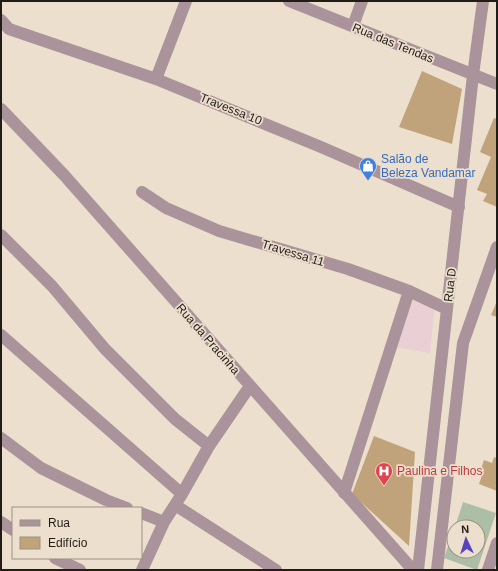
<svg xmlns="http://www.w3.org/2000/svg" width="498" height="571" font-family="Helvetica,sans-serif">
<rect width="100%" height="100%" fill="#eddfcd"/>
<path fill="#ead0d5" d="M 412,298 L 435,306 L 430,353 L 395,347 Z"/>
<path fill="#adbea6" d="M 463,502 L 496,513 L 477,570 L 444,558 L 454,529 L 454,551 L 478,551 L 478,527 L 455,527 Z"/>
<path fill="#c0a37b" d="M 422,71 L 462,89 L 452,144 L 399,127 Z
M 494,118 L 497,119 L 497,207 L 483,201 L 487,194 L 477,190 L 491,157 L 480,152 Z
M 497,301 L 497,317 L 491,315 Z
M 374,436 L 415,452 L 409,546 L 352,494 Z
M 494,457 L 497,458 L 497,491 L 479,484 L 484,470 L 481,469 L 484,460 L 492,463 Z"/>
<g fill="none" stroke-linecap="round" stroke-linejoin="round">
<path stroke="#aa939a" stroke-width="12" d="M 289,1 L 497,84
M 1,20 L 9,29 L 156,79 L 321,147 L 459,207
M 353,26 L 362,1
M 156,79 L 186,1
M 1,109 L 64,175 L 413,570
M 142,192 L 166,208 L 219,231 L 348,269 L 409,291 L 447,309
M 1,235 L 52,286 L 105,349 L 175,419 L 209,446
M 1,335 L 182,494
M 1,438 L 41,468 L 106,500 L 127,508
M 344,493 L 409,291
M 175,505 L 276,570
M 141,513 L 164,522
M 1,522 L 13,530
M 55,558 L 80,570
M 142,570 L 164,522 L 182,494 L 209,446 L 250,386
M 418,570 L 473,75 L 483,1
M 437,570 L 463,343 L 497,247
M 488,570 L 497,543"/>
</g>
<defs>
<g id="shop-pin" transform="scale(0.9)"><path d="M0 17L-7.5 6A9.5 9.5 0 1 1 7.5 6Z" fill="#3f7fe0" stroke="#eddfcd"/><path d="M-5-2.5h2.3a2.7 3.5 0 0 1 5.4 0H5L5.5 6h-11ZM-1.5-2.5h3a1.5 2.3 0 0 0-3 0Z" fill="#fff"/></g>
<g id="hospital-pin" transform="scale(0.9)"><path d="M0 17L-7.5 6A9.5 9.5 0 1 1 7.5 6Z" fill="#e0444e" stroke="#eddfcd"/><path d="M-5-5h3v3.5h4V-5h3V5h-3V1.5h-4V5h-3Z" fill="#fff"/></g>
</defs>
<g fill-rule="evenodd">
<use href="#shop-pin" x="368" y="166"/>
<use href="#hospital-pin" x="384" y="471"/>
</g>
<g text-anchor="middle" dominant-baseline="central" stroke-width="3.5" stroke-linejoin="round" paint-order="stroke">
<g font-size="12" fill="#221c16" stroke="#eddfcd">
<text transform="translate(393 43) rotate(22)">Rua das Tendas</text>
<text transform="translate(231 109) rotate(22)">Travessa 10</text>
<text transform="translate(293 253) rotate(17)">Travessa 11</text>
<text transform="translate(450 285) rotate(-83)">Rua D</text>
<text transform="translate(208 339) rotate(49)">Rua da Pracinha</text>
</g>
<g font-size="12" fill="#366cbe" stroke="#eddfcd" text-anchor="start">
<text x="381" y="159">Salão de<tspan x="381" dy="14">Beleza Vandamar</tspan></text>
</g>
<g font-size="12" fill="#be3a42" stroke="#eddfcd" text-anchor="start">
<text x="397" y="471">Paulina e Filhos</text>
</g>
</g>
<rect width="498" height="571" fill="none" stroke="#221c16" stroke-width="4"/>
<rect x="12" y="507" width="130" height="52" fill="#eddfcd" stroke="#9c9184"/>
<rect x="20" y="520" width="20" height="6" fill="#aa939a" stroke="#9c9184"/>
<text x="48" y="527" font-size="12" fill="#221c16">Rua</text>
<rect x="20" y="537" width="20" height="12" fill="#c0a37b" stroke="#9c9184"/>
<text x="48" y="547" font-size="12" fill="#221c16">Edifício</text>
<g transform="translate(466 539) rotate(356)"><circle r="19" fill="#eddfcd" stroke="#9c9184"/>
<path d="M0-3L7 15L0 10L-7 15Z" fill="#5844bc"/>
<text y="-6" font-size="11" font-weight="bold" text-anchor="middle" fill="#221c16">N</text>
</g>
</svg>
